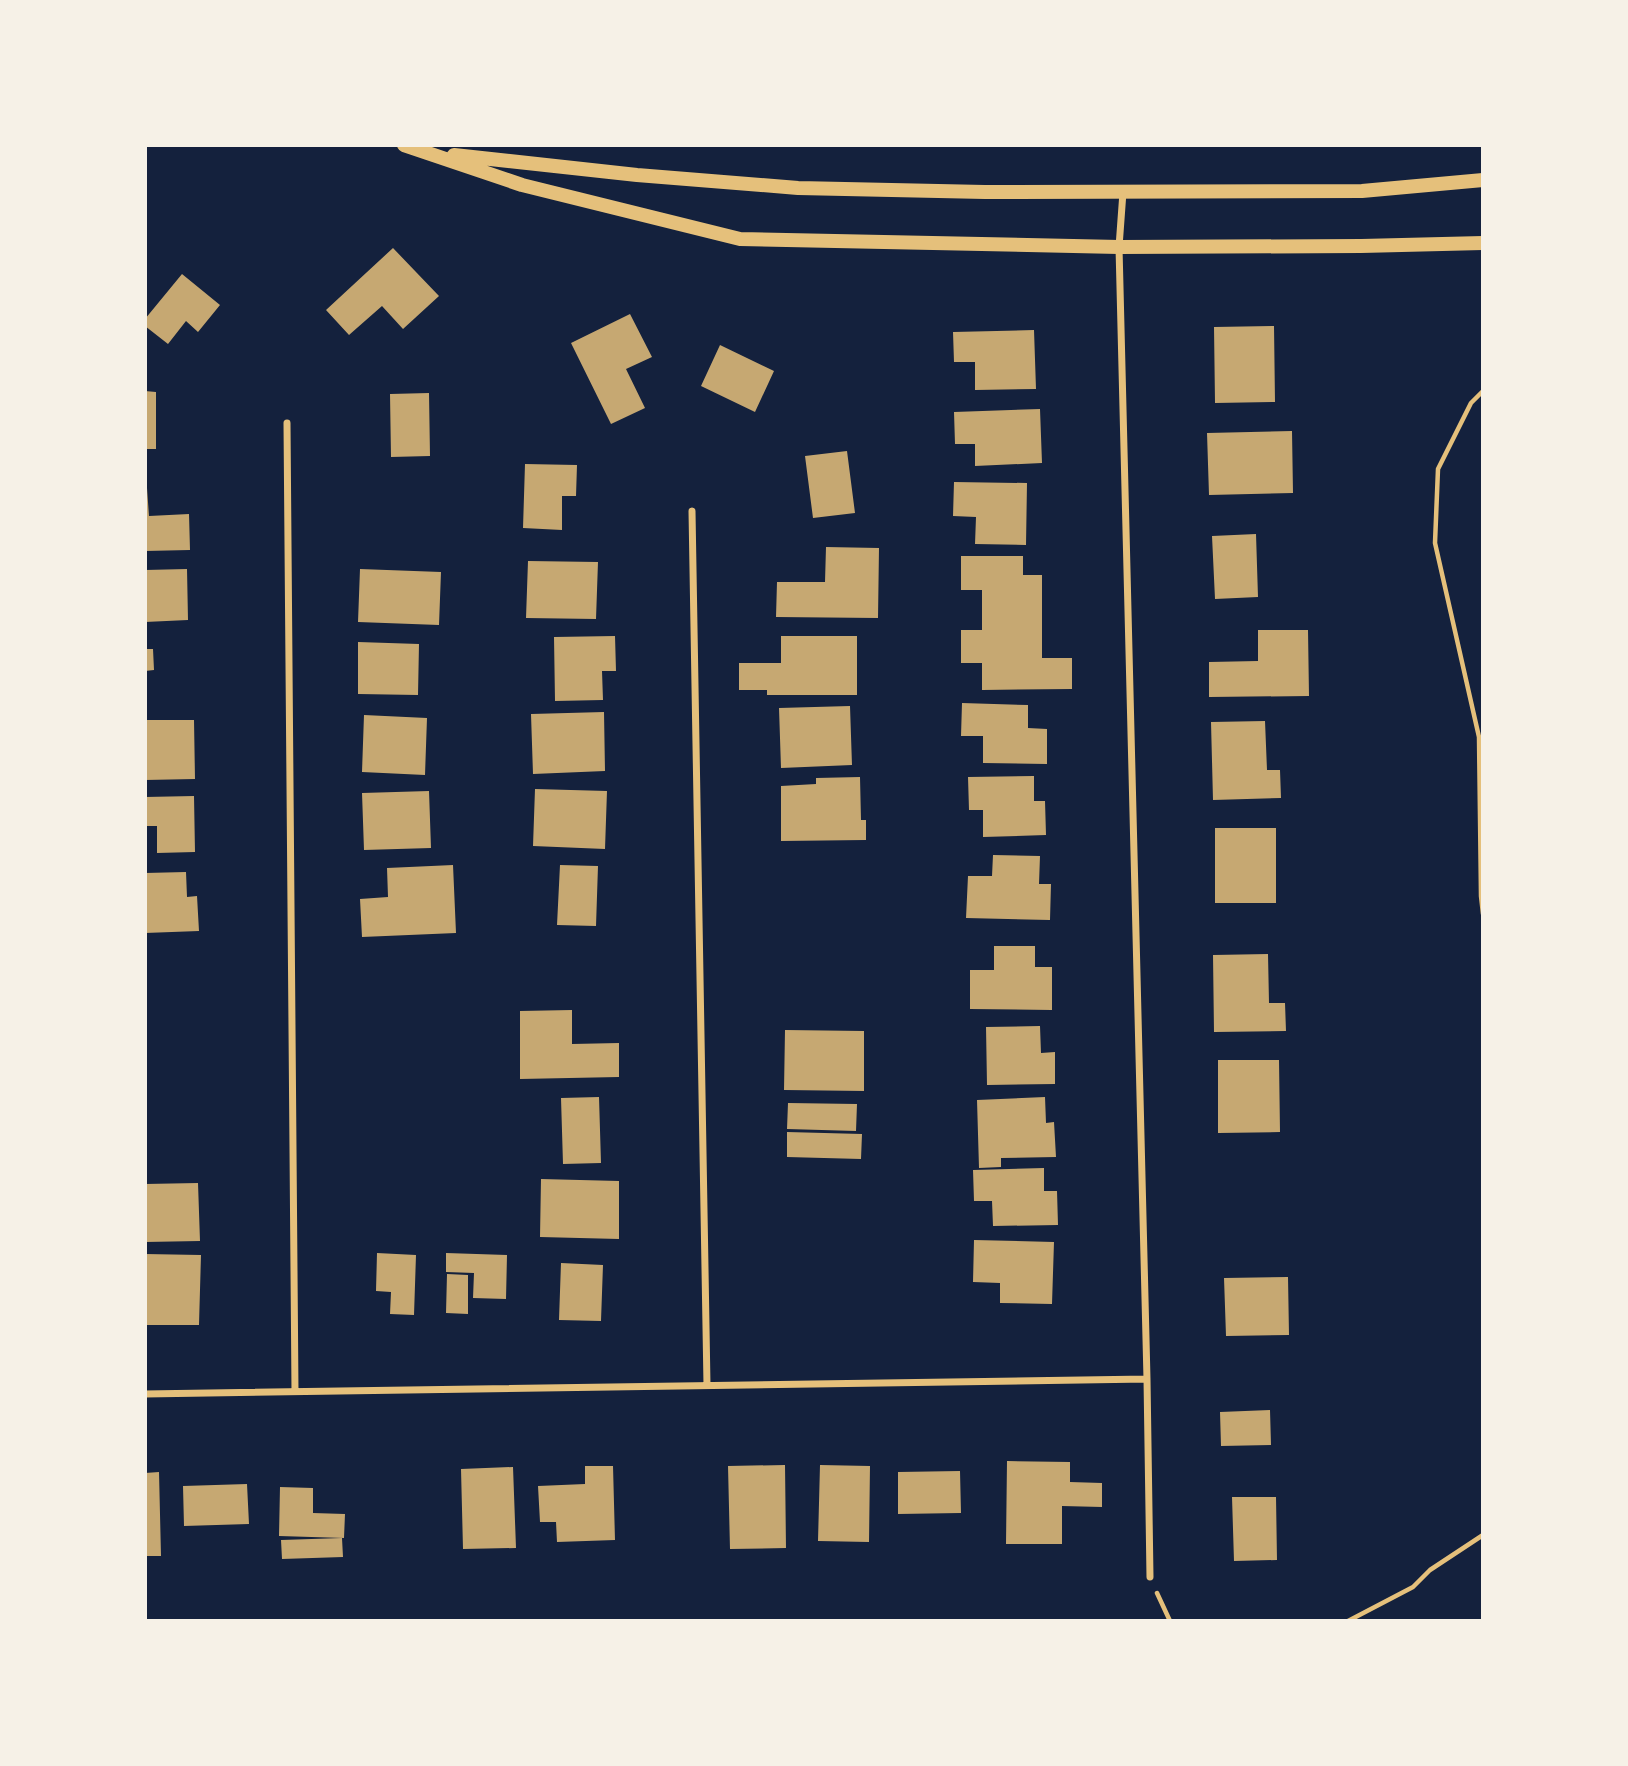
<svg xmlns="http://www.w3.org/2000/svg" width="1628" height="1766" font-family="'IBM Plex Sans',sans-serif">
<rect width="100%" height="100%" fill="#14213d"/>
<path fill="#c6a872" d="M 393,248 L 439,296 L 403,329 L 382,306 L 349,335 L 326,310 Z
M 182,274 L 220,305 L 198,332 L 186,321 L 168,344 L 145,326 L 145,319 Z
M 630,314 L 652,357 L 626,369 L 645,408 L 611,424 L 571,343 Z
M 1274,326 L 1275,402 L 1215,403 L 1214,327 Z
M 1034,330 L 1036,389 L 975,390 L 975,362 L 954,362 L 953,332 Z
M 720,345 L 774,371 L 755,412 L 701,386 Z
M 145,391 L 156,392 L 156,449 L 145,449 Z
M 429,393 L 430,456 L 391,457 L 390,394 Z
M 1040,409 L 1042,463 L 975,466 L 975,444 L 955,444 L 954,412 Z
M 1292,431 L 1293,493 L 1209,495 L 1207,433 Z
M 847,451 L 855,513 L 813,518 L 805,456 Z
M 525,464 L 577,465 L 576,496 L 562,496 L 562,530 L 523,528 Z
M 954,482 L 1027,483 L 1026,545 L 975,544 L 976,517 L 953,516 Z
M 145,488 L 147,488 L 149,516 L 189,514 L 190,550 L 145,551 Z
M 1256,534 L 1258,597 L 1215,599 L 1212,536 Z
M 826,547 L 879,548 L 878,618 L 776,617 L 777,582 L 825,582 Z
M 961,556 L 1023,556 L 1023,575 L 1042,575 L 1042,658 L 1072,658 L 1072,689 L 982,690 L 982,663 L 961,663 L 961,630 L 982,630 L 982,590 L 961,590 Z
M 528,561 L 598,562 L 596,619 L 526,618 Z
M 187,569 L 188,620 L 145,622 L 145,570 Z
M 360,569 L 441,572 L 439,625 L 358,622 Z
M 1258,630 L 1308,630 L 1309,696 L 1209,697 L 1209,662 L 1258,661 Z
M 615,636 L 616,671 L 602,671 L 603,700 L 555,701 L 554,637 Z
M 781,636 L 857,636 L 857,695 L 767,695 L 767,690 L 739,690 L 739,663 L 781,663 Z
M 358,642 L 419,644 L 418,695 L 358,694 Z
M 145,649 L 153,649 L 154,670 L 145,671 Z
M 962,703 L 1028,705 L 1028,728 L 1047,729 L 1047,764 L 983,763 L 983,736 L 961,736 Z
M 850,706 L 852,765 L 781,768 L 779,708 Z
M 604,712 L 605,771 L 533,774 L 531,714 Z
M 364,715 L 427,718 L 425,775 L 362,772 Z
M 145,720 L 194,720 L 195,779 L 145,780 Z
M 1265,721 L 1267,770 L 1280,770 L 1281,798 L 1213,800 L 1211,722 Z
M 1034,776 L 1034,801 L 1045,801 L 1046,835 L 983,837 L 983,810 L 969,810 L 968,777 Z
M 860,777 L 861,820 L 866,820 L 866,840 L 781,841 L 781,786 L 816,784 L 816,778 Z
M 535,789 L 607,791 L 605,849 L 533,846 Z
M 429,791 L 431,848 L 364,850 L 362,793 Z
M 194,796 L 195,852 L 157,853 L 157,826 L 145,826 L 145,797 Z
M 1215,828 L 1276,828 L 1276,903 L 1215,903 Z
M 993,855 L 1040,856 L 1039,884 L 1051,884 L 1050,920 L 966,918 L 968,876 L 992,876 Z
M 453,865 L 456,933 L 362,937 L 360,899 L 388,897 L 387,868 Z
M 560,865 L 598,866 L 596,926 L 557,925 Z
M 186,872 L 187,897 L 197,896 L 199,931 L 145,933 L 145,873 Z
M 994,946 L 1035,946 L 1035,967 L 1052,967 L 1052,1010 L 970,1009 L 970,970 L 994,970 Z
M 1268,954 L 1269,1003 L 1285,1003 L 1286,1031 L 1214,1032 L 1213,955 Z
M 572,1010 L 572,1044 L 619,1043 L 619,1077 L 520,1079 L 520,1011 Z
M 1040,1026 L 1041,1053 L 1055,1052 L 1055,1084 L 987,1085 L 986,1027 Z
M 785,1030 L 864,1031 L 864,1091 L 784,1090 Z
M 1218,1060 L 1279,1060 L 1280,1132 L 1218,1133 Z
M 599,1097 L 601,1163 L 563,1164 L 561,1098 Z
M 1045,1097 L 1046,1123 L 1054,1122 L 1056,1157 L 1001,1158 L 1001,1167 L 979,1168 L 977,1100 Z
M 788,1103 L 857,1104 L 856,1131 L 787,1129 Z
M 787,1132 L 862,1134 L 861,1159 L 787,1157 Z
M 1044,1168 L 1044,1191 L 1057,1191 L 1058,1225 L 993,1226 L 992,1201 L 974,1201 L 973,1170 Z
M 541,1179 L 619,1181 L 619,1239 L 540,1237 Z
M 198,1183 L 200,1241 L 145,1242 L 145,1184 Z
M 974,1240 L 1054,1242 L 1052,1304 L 1000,1303 L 1000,1283 L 973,1282 Z
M 377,1253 L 416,1255 L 414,1315 L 390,1314 L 391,1292 L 376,1291 Z
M 446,1253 L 507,1255 L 506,1299 L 473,1298 L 474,1273 L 446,1272 Z
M 145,1254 L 201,1255 L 199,1325 L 145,1325 Z
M 561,1263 L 603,1265 L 601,1321 L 559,1320 Z
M 447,1274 L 468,1275 L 468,1314 L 446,1313 Z
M 1288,1277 L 1289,1335 L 1226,1336 L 1224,1278 Z
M 1270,1410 L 1271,1445 L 1221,1446 L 1220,1412 Z
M 1007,1461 L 1070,1462 L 1070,1482 L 1102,1483 L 1102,1507 L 1062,1506 L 1062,1544 L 1006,1544 Z
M 785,1465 L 786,1548 L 730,1549 L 728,1466 Z
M 820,1465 L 870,1466 L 869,1542 L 818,1541 Z
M 585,1466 L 613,1466 L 615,1540 L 557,1542 L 556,1522 L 540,1522 L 538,1486 L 585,1484 Z
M 513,1467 L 516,1548 L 463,1549 L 461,1469 Z
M 960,1471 L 961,1513 L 898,1514 L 898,1472 Z
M 159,1472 L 161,1556 L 145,1556 L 145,1473 Z
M 247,1484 L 249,1524 L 184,1526 L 183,1486 Z
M 280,1487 L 313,1488 L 313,1513 L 345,1514 L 344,1538 L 279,1536 Z
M 1232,1497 L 1276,1497 L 1277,1560 L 1234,1561 Z
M 342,1538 L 343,1557 L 282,1559 L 281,1540 Z"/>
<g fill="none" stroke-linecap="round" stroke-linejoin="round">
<path stroke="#e5c07b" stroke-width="4.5" d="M 1483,391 L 1471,403 L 1438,469 L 1435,543 L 1479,737 L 1481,896 L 1483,914
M 1157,1593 L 1170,1621
M 1348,1621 L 1413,1587 L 1430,1570 L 1483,1535"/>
<path stroke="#e5c07b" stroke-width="7" d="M 1123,192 L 1119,247 L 1147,1379 L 1150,1577
M 287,423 L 295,1391
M 692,511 L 707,1385
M 145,1394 L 1147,1379"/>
<path stroke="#e5c07b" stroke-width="14" d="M 404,145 L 522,185 L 740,239 L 1119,247 L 1361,246 L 1483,243
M 454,155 L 637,175 L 798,188 L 985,192 L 1362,191 L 1483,180"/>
</g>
<rect width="1628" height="1766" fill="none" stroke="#f6f1e7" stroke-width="294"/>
</svg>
